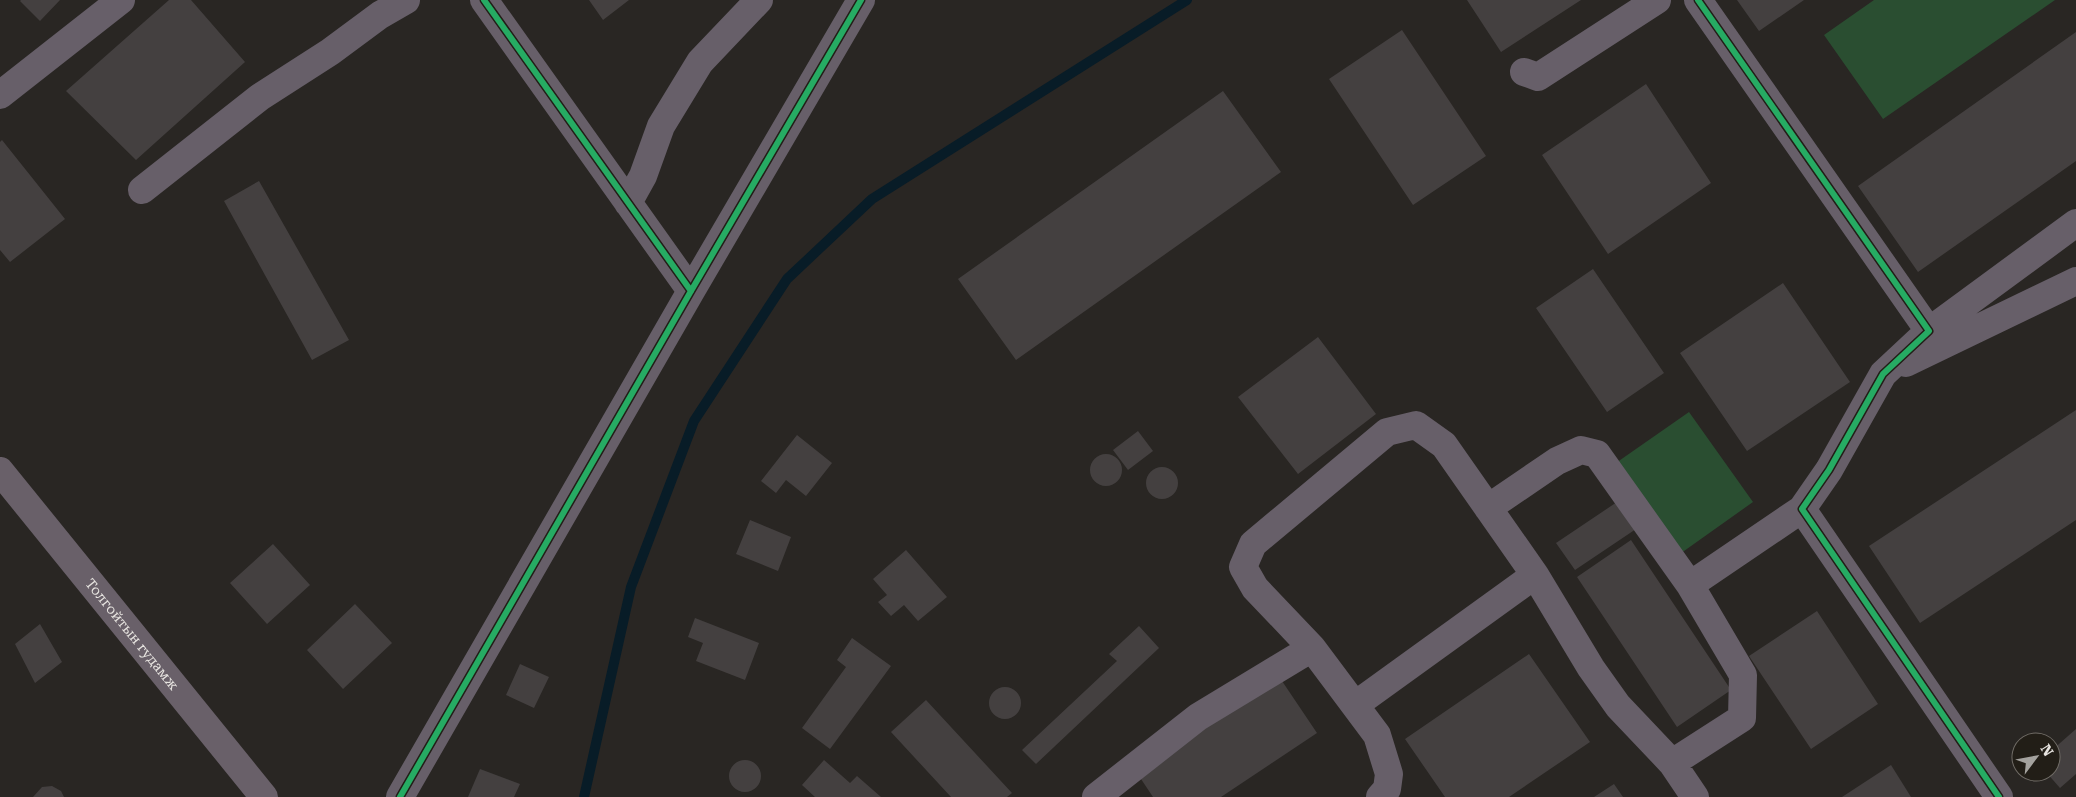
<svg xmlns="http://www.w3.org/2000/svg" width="2076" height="797" font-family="'Roboto Serif',serif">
<rect width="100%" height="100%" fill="#292623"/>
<path fill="#2a4e31" d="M 1874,0 L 2055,0 L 1883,119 L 1824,35 Z
M 1689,412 L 1753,502 L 1677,556 L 1613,465 Z"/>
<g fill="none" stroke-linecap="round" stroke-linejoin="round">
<path stroke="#081c27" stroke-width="10" d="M 584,797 L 631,587 L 694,421 L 787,279 L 872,199 L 1187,0"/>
</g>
<path fill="#444040" d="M 21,0 L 60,0 L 40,21 L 20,1 Z
M 169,0 L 191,0 L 245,62 L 136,160 L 66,91 Z
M 589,0 L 629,0 L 603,20 Z
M 1467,0 L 1581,0 L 1501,52 Z
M 1737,0 L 1804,0 L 1759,31 Z
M 1402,30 L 1486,156 L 1413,205 L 1329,79 Z
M 2076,32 L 2076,161 L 1918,272 L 1858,186 Z
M 1646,84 L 1711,183 L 1608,254 L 1542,155 Z
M 1223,91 L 1281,172 L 1016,360 L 958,279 Z
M 2,140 L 65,219 L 10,262 L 0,250 L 0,142 Z
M 259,181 L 349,340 L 312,360 L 224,201 Z
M 1593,269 L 1664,373 L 1607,412 L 1536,308 Z
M 1783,283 L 1850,382 L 1747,451 L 1680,353 Z
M 1318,337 L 1376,414 L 1298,474 L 1238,397 Z
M 2076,410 L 2076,520 L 1920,623 L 1869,546 Z
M 1138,431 L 1153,451 L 1128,470 L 1113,450 Z
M 797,435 L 832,463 L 806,496 L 786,480 L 776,493 L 761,481 Z
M1090 470a16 16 0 1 1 32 0a16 16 0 1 1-32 0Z
M1146 483a16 16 0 1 1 32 0a16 16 0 1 1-32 0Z
M 1617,502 L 1636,529 L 1575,570 L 1556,543 Z
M 750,520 L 791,537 L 778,571 L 736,554 Z
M 1631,540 L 1731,690 L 1677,727 L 1577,577 Z
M 273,544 L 310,585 L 267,624 L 230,583 Z
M 906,550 L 947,597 L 918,621 L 904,605 L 891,616 L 878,602 L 887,595 L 873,579 Z
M 355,604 L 392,643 L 343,689 L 307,650 Z
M 1817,611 L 1878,704 L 1811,749 L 1749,656 Z
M 695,618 L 759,643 L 745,680 L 696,661 L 703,643 L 688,637 Z
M 40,624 L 62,662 L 35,683 L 15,644 Z
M 1139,626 L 1159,648 L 1036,764 L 1022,750 L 1117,661 L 1109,654 Z
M 852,638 L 891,666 L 830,749 L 802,728 L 846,667 L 837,660 Z
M 1529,654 L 1590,742 L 1509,797 L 1445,797 L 1405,739 Z
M 520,664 L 549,677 L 534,708 L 506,695 Z
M 1280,678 L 1317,733 L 1221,797 L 1153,797 L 1137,773 Z
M989 703a16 16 0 1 1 32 0a16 16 0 1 1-32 0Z
M 926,700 L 1012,793 L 1007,797 L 951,797 L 891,732 Z
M 2076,729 L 2076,774 L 2060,788 L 2046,772 L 2051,772 L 2051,751 Z
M 824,760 L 850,783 L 857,776 L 881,797 L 815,797 L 802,785 Z
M729 776a16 16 0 1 1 32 0a16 16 0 1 1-32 0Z
M 1891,765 L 1911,797 L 1842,797 Z
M 480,769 L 520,784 L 514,797 L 468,797 Z
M 1614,784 L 1623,797 L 1594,797 Z
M 52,786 L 61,791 L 64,797 L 33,797 L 42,787 Z"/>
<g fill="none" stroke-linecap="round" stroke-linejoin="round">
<path stroke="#675f69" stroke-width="28" d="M 484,0 L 691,291
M 1698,0 L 1929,331 L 1883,374 L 1829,470 L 1802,509 L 1999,797
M 1524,72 L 1538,77 L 1657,0
M 0,95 L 121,0
M 142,190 L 260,97 L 330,52 L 380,15 L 406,0
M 628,203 L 643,176 L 661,126 L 700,62 L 759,0
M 1929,331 L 2076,223
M 1906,363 L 2076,281
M 1488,508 L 1557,461 L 1581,450 L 1597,454 L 1690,585 L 1743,675 L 1742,718 L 1672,763
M 1690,585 L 1802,509
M 1312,648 L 1255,588 L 1243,567 L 1253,544 L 1387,432 L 1416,425 L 1444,445 L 1535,575 L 1591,668 L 1618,706 L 1672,763 L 1695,797
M 1355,705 L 1535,575
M 400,797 L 691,291 L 861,0
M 1096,797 L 1198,717 L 1312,648 L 1377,735 L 1389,774 L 1387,789 L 1380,797"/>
<path stroke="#696069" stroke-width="28" id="s1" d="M 0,471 L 264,797"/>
<g stroke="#221e17" stroke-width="9">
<path id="cycleway" d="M 484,0 L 691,291
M 1698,0 L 1929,331 L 1883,374 L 1829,470 L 1802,509 L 1999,797
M 400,797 L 691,291 L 861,0"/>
</g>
<use href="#cycleway" stroke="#26ab63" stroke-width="6"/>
</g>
<g text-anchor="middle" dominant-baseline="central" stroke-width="4.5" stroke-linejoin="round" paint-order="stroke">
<g font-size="14" fill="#e7e4e0" stroke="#221e17">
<text stroke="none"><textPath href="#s1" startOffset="210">Толгойтын гудамж</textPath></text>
</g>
</g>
<g transform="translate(2036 757) rotate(58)"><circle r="24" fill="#221e17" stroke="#716d67"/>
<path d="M0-4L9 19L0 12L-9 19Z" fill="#a4a29e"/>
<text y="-8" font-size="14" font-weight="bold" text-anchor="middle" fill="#e7e4e0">N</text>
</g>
</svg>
